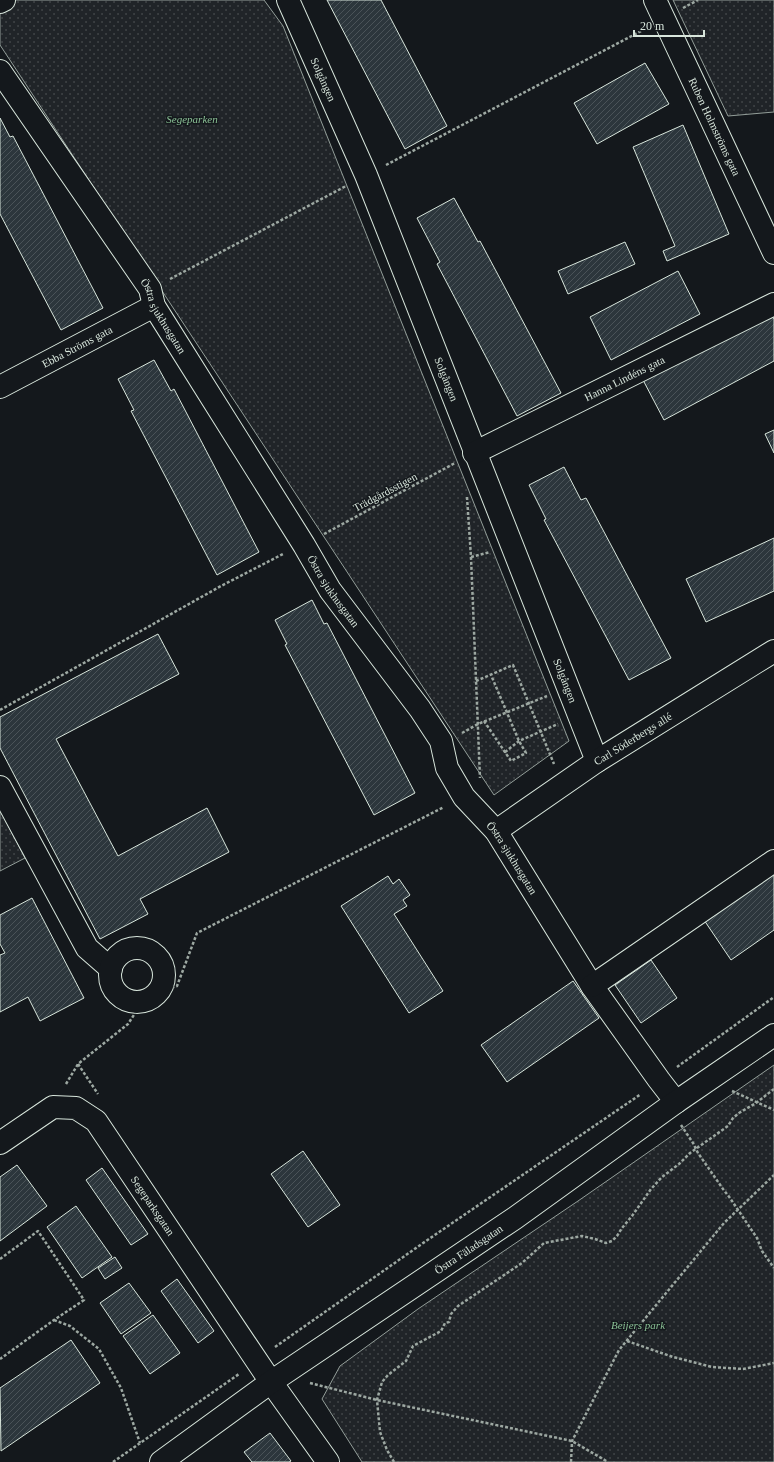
<svg xmlns="http://www.w3.org/2000/svg" width="774" height="1462" font-family="'Times New Roman',serif">
<defs>
<pattern id="park-dots" width="8" height="8" patternUnits="userSpaceOnUse"><rect width="8" height="8" fill="#202428"/><path d="M2 2h.1M6 6h.1" fill="none" stroke="#404447" stroke-width="1.8" stroke-linecap="round"/></pattern>
<pattern id="building-hatch" width="6" height="6" patternUnits="userSpaceOnUse"><rect width="6" height="6" fill="#2c363c"/><path d="M-1 1l2-2M0 6l6-6M5 7l2-2" fill="none" stroke="#4a5358"/></pattern>
</defs>
<rect width="100%" height="100%" fill="#14181c"/>
<path fill="url(#park-dots)" stroke="#939e99" d="M 0,0 L 264,0 L 283,26 L 569,741 L 494,795 L 0,45 Z
M 673,0 L 774,0 L 774,112 L 728,116 Z
M 0,810 L 25,858 L 0,871 Z
M 774,1065 L 774,1462 L 362,1462 L 322,1399 L 340,1366 L 418,1309 L 578,1201 Z"/>
<path fill="url(#building-hatch)" stroke="#d8e6dc" d="M 327,0 L 381,0 L 447,126 L 405,149 Z
M 645,63 L 669,104 L 597,144 L 574,103 Z
M 0,118 L 10,137 L 13,136 L 103,308 L 61,330 L 0,214 Z
M 683,125 L 729,234 L 667,261 L 663,251 L 675,246 L 633,147 Z
M 454,198 L 478,242 L 480,241 L 561,393 L 517,416 L 437,264 L 440,262 L 417,218 Z
M 625,242 L 635,264 L 568,294 L 558,271 Z
M 678,271 L 700,314 L 611,360 L 590,317 Z
M 770,313 L 774,319 L 774,361 L 664,420 L 643,380 Z
M 154,360 L 171,391 L 174,389 L 259,552 L 217,575 L 131,411 L 134,410 L 118,379 Z
M 774,430 L 774,453 L 765,434 Z
M 564,467 L 581,500 L 586,498 L 671,658 L 629,680 L 544,520 L 546,519 L 529,485 Z
M 774,538 L 774,591 L 706,622 L 686,579 Z
M 312,600 L 324,624 L 327,623 L 415,793 L 374,815 L 285,645 L 287,644 L 275,620 Z
M 158,634 L 179,674 L 56,739 L 118,856 L 207,808 L 229,852 L 140,899 L 148,914 L 100,939 L 0,748 L 0,717 Z
M 774,871 L 774,930 L 731,960 L 704,920 Z
M 388,876 L 393,884 L 399,879 L 410,895 L 403,900 L 407,906 L 394,914 L 443,991 L 409,1013 L 341,906 Z
M 32,898 L 84,998 L 40,1021 L 28,997 L 0,1012 L 0,955 L 5,953 L 0,944 L 0,915 Z
M 651,960 L 677,998 L 641,1023 L 615,985 Z
M 573,981 L 599,1018 L 507,1082 L 481,1045 Z
M 303,1151 L 340,1205 L 308,1227 L 271,1174 Z
M 17,1165 L 47,1206 L 0,1241 L 0,1177 Z
M 102,1168 L 148,1234 L 131,1245 L 86,1180 Z
M 76,1206 L 112,1257 L 82,1278 L 47,1227 Z
M 115,1257 L 122,1268 L 105,1279 L 98,1268 Z
M 177,1279 L 214,1331 L 198,1343 L 161,1291 Z
M 129,1283 L 151,1313 L 121,1334 L 100,1303 Z
M 153,1315 L 180,1353 L 150,1374 L 123,1336 Z
M 71,1340 L 100,1383 L 1,1451 L 0,1388 Z
M 270,1433 L 291,1461 L 289,1462 L 252,1462 L 244,1452 Z"/>
<g fill="none" stroke-linecap="round" stroke-linejoin="round">
<g stroke="#d8e6dc" stroke-width="24">
<g id="minor">
<path id="s1" d="M 288,0 L 366,175 L 597,761"/>
<path id="s2" d="M 655,0 L 774,253"/>
<path d="M 0,2 L 4,0"/>
<path id="s3" d="M 0,71 L 150,289 L 154,306 L 304,545 L 330,590 L 420,709 L 441,741 L 447,768 L 464,797 L 496,831 L 592,986 L 659,1080 L 676,1102"/>
<path id="s4" d="M 0,387 L 154,306"/>
<path id="s5" d="M 474,453 L 774,304"/>
<path d="M 0,787 L 87,948 L 111,969"/>
<path id="s6" d="M 496,831 L 597,761 L 774,651"/>
<circle cx="137" cy="975" r="27"/>
<path d="M 592,986 L 774,861"/>
<path id="s7" d="M 0,1143 L 53,1107 L 76,1108 L 96,1121 L 271,1382 L 328,1462"/>
<path id="s8" d="M 161,1462 L 271,1382 L 515,1218 L 676,1102 L 774,1035"/>
</g>
</g>
<path stroke="#9da8a2" stroke-width="2.5" stroke-dasharray="3 2" stroke-linecap="butt" d="M 683,8 L 698,0
M 386,165 L 645,29
M 170,279 L 346,186
M 467,497 L 471,557 L 480,778
M 324,534 L 455,463
M 471,557 L 490,552
M 476,681 L 513,665 L 554,764
M 0,710 L 221,586 L 283,554
M 484,721 L 511,761 L 526,753 L 519,741 L 491,675
M 462,733 L 478,724 L 547,696
M 505,752 L 519,741 L 558,724
M 157,992 L 177,986 L 197,933 L 444,807
M 78,1064 L 98,1094
M 677,1067 L 774,997
M 66,1084 L 78,1064 L 128,1024 L 143,1001
M 732,1091 L 774,1110
M 681,1125 L 693,1143 L 698,1153 L 723,1189 L 730,1198 L 757,1238 L 762,1251 L 774,1268
M 0,1259 L 38,1231 L 84,1300 L 54,1320 L 0,1359
M 54,1320 L 70,1326 L 99,1349 L 121,1388 L 140,1443
M 627,1341 L 673,1357 L 712,1367 L 743,1369 L 774,1363
M 275,1347 L 426,1241 L 641,1094
M 310,1383 L 377,1400 L 572,1441 L 608,1462
M 113,1462 L 239,1374
M 394,1462 L 387,1450 L 380,1432 L 377,1400 L 382,1382 L 388,1375 L 406,1361 L 413,1346 L 441,1331 L 445,1323 L 449,1322 L 451,1314 L 458,1306 L 522,1263 L 544,1243 L 582,1236 L 595,1239 L 606,1243 L 612,1241 L 617,1236 L 622,1228 L 632,1216 L 651,1189 L 662,1177 L 679,1164 L 690,1153 L 728,1126 L 733,1118 L 739,1113 L 756,1103 L 774,1089
M 571,1462 L 572,1441 L 619,1350 L 724,1223 L 774,1175"/>
<use href="#minor" stroke="#14181c" stroke-width="22"/>
</g>
<g text-anchor="middle" dominant-baseline="central" stroke-width="3" stroke-linejoin="round" paint-order="stroke">
<g font-size="11" fill="#d8e6dc" stroke="#14181c">
<text stroke="none"><textPath href="#s1" startOffset="87">Solgången</textPath></text>
<text stroke="none"><textPath href="#s2" startOffset="140">Ruben Holmströms gata</textPath></text>
<text stroke="none"><textPath href="#s3" startOffset="295">Östra sjukhusgatan</textPath></text>
<text stroke="none"><textPath href="#s4" startOffset="87">Ebba Ströms gata</textPath></text>
<text stroke="none"><textPath href="#s5" startOffset="168">Hanna Lindéns gata</textPath></text>
<text stroke="none"><textPath href="#s1" startOffset="411">Solgången</textPath></text>
<text transform="translate(385 492) rotate(-28)">Trädgårdsstigen</text>
<text stroke="none"><textPath href="#s3" startOffset="619">Östra sjukhusgatan</textPath></text>
<text stroke="none"><textPath href="#s1" startOffset="735">Solgången</textPath></text>
<text stroke="none"><textPath href="#s6" startOffset="165">Carl Söderbergs allé</textPath></text>
<text stroke="none"><textPath href="#s3" startOffset="943">Östra sjukhusgatan</textPath></text>
<text stroke="none"><textPath href="#s7" startOffset="213">Segeparksgatan</textPath></text>
<text stroke="none"><textPath href="#s8" startOffset="374">Östra Fäladsgatan</textPath></text>
</g>
<g font-size="11" font-style="italic" fill="#8ac095" stroke="#14181c">
<text x="192" y="119">Segeparken</text>
<text x="638" y="1325">Beijers park</text>
</g>
</g>
<path d="M634 30v6h70v-6" fill="none" stroke="#d8e6dc" stroke-width="2"/>
<text x="640" y="30" font-size="12" fill="#d8e6dc" stroke="#14181c" stroke-width="3" paint-order="stroke">20 m</text>
</svg>
